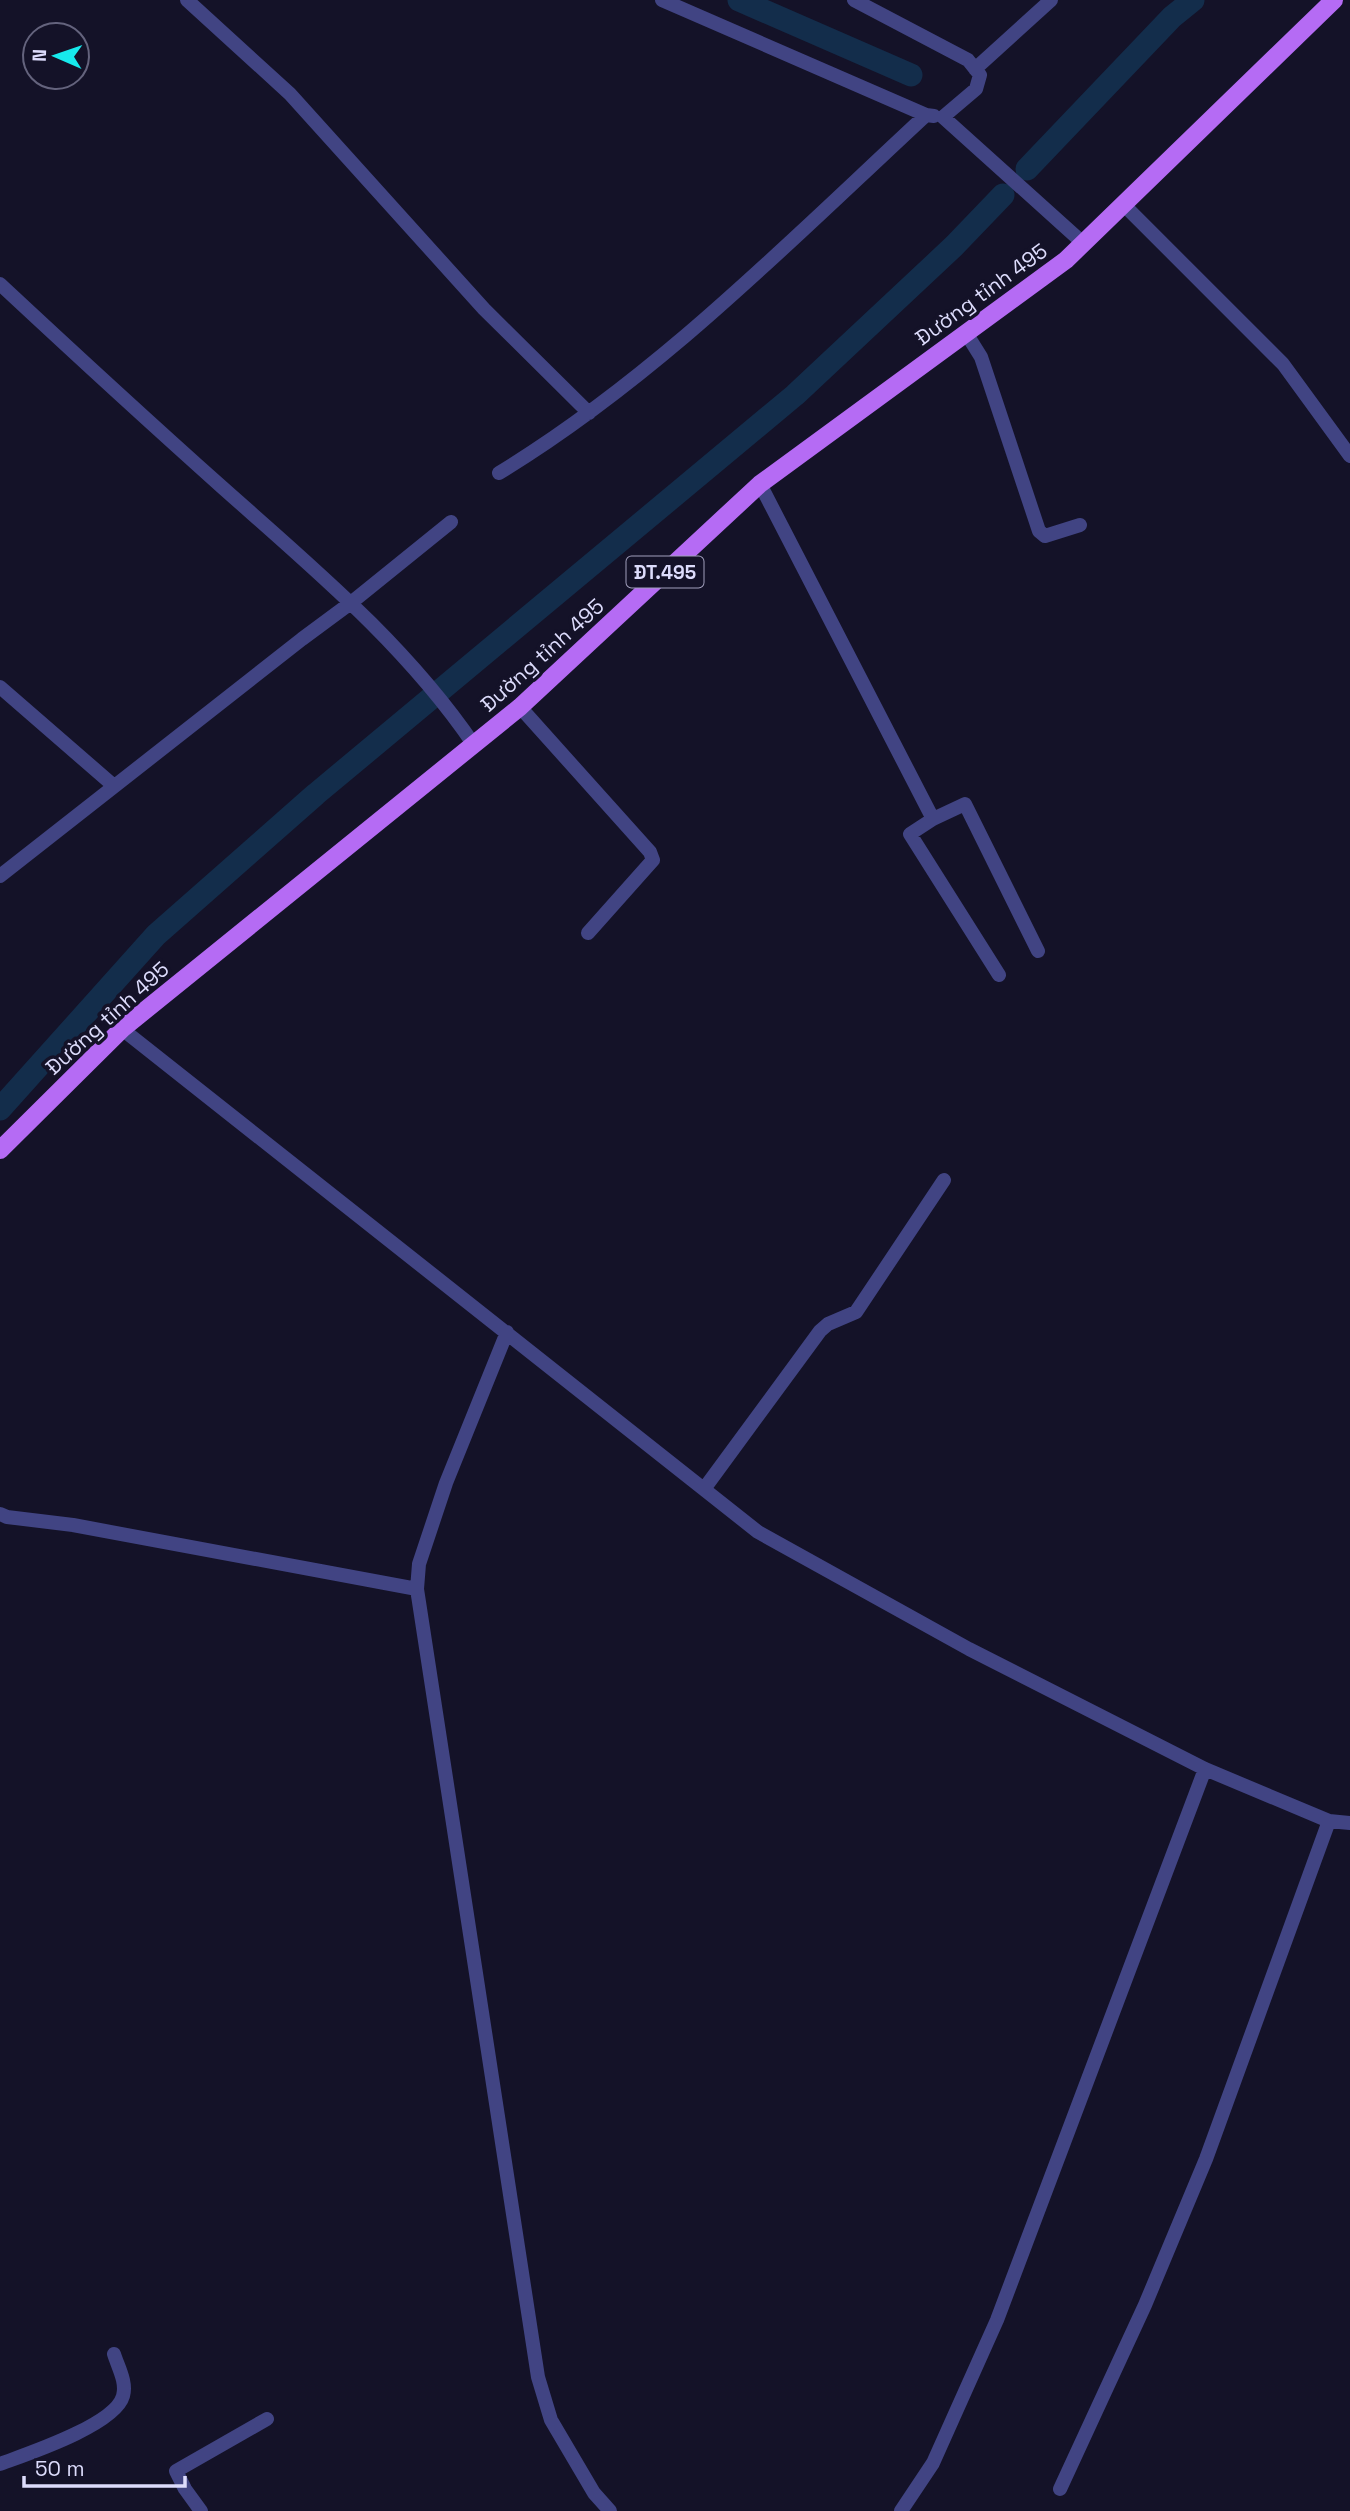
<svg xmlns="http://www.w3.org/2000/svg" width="1350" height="2511" font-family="'Space Grotesk',sans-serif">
<rect width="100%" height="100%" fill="#141228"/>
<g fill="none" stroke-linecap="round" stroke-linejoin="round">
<path stroke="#132d4b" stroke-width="23" d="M 739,0 L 911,75
M 1027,169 L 1172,17 L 1193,0
M 0,1109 L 156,935 L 316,794 L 795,395 L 954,246 L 1003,195"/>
<path stroke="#414483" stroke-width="14" d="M 187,0 L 290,94 L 484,309 L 589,413
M 662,0 L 926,115 L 934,116
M 854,0 L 968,60 L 980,75 L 976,89 L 943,117 L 1083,243
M 975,69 L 1051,0
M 1123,204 L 1283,364 L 1350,456
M 0,284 C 74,353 148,421 223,488 C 313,568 406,645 474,745
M 966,333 L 981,357 L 1039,531 L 1045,536 L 1080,525
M 499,473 C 657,377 791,240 926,115
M 760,484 L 933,819
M 0,687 L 114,786
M 520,707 L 650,852 L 653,860 L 588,933
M 0,876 L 302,639 L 352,602 L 451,522
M 999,975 L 910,834 L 933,819 L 965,804 L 1038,951
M 122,1029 L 758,1532 L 969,1649 L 1205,1769 L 1329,1821 L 1350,1823
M 507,1332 L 446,1483 L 419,1564 L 417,1589 L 538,2377 L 551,2420 L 594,2493 L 610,2511
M 704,1489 L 820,1331 L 828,1324 L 856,1312 L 944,1180
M 0,1514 L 7,1517 L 73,1525 L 417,1589
M 0,2464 C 27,2454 115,2425 123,2396 C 127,2382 118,2367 114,2354
M 1060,2489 L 1145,2305 L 1206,2159 L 1329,1821
M 201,2511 L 185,2489 L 176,2471 L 267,2419
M 901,2511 L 933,2463 L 997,2320 L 1205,1769"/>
<path stroke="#b56bf4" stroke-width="18" d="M 0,1150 L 122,1029 L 520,707 L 760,484 L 1066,260 L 1334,0"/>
</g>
<g text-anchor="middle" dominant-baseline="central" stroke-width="7" stroke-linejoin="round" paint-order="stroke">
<rect fill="#141228" stroke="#a19fbc" stroke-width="2" x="626.5" y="556.5" width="77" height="31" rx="5"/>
<g font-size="19" font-weight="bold" fill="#dddcfc">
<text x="665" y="572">ĐT.495</text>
</g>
<g font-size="21" fill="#dddcfc" stroke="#141228">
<text transform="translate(981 294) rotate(-36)">Đường tỉnh 495</text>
<text transform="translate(542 655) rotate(-42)">Đường tỉnh 495</text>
<text transform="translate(107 1018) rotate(-42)">Đường tỉnh 495</text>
</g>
</g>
<g transform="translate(56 56) rotate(272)"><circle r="33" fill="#141228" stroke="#64637d" stroke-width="2"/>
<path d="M0-5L12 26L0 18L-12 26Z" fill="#17eaed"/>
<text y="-10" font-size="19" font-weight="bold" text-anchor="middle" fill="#dddcfc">N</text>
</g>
<path d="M24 2476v10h161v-10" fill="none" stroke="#dddcfc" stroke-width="3.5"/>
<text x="35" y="2476" font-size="21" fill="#dddcfc" stroke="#141228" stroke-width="5" paint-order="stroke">50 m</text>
</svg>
